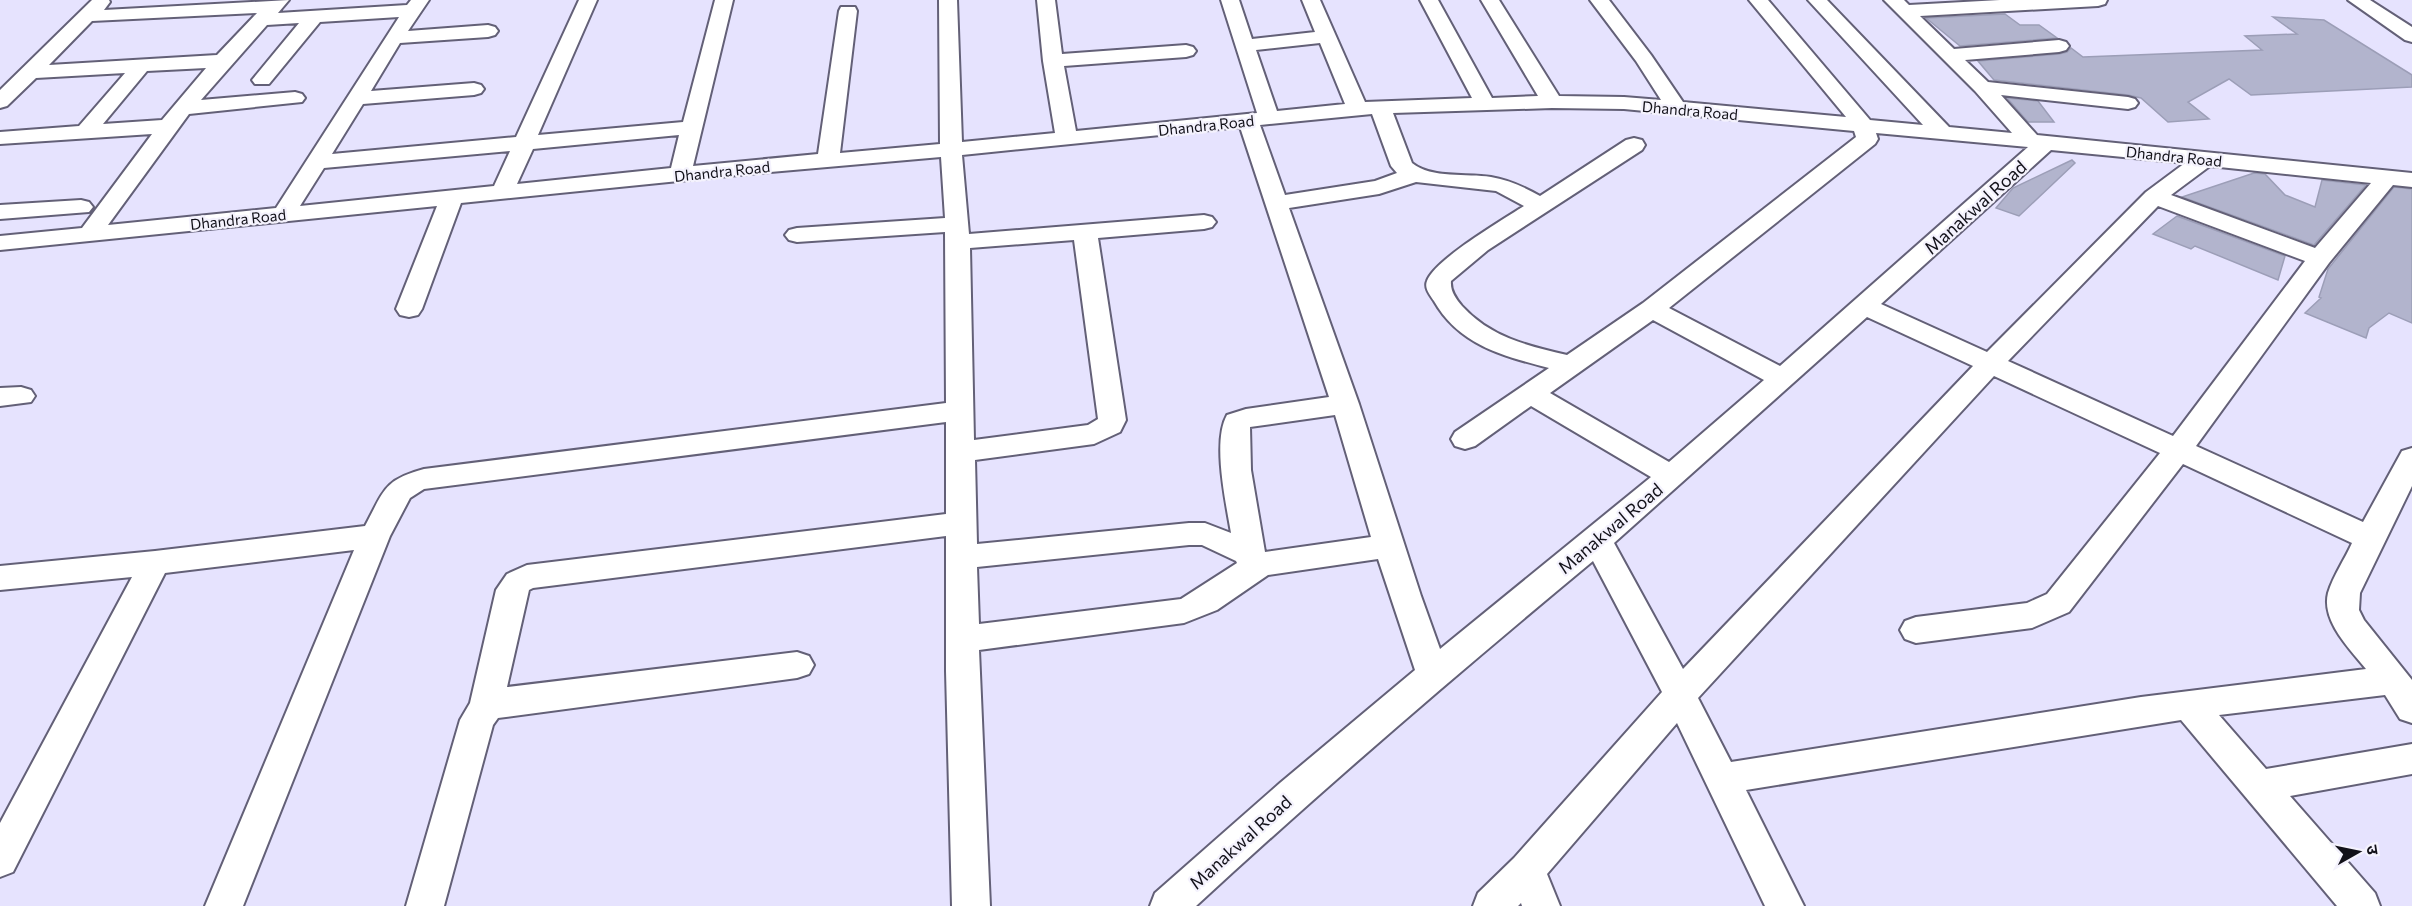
<svg xmlns="http://www.w3.org/2000/svg" width="2412" height="906" font-family="Commissioner,'Noto Sans Devanagari',sans-serif">
<rect width="100%" height="100%" fill="#e6e3fe"/>
<path fill="#b2b4cd" stroke="#9c9eb7" stroke-width="1.5" d="M 2005,14 L 2020,25 L 2039,25 L 2057,38 L 1960,46 L 1926,18 Z
M 2273,17 L 2324,20 L 2412,75 L 2412,87 L 2251,95 L 2229,79 L 2188,102 L 2209,119 L 2168,122 L 2141,98 L 2128,95 L 1994,80 L 1978,61 L 2059,54 L 2067,52 L 2071,48 L 2083,57 L 2262,50 L 2245,36 L 2297,34 Z
M 2007,98 L 2038,101 L 2054,122 L 2028,122 Z
M 2072,160 L 2075,163 L 2019,216 L 1996,208 L 2013,188 Z
M 2254,173 L 2265,174 L 2285,195 L 2315,207 L 2322,180 L 2366,185 L 2314,245 L 2182,197 Z
M 2394,187 L 2412,189 L 2412,323 L 2389,313 L 2369,328 L 2366,338 L 2305,313 L 2321,298 L 2319,297 L 2328,269 Z
M 2177,216 L 2285,256 L 2278,280 L 2195,246 L 2191,249 L 2153,234 Z"/>
<g fill="none" stroke-linecap="round" stroke-linejoin="round">
<g stroke="#636077" stroke-width="4">
<path id="minor" d="M 92,0 L 109,0 L 110,2 L 104,10 L 289,0 L 278,13 L 407,5 L 411,0 L 429,0 L 408,31 L 488,25 L 495,27 L 498,31 L 495,35 L 488,37 L 400,43 L 371,91 L 474,83 L 481,85 L 484,89 L 481,93 L 474,95 L 363,104 L 332,154 L 516,137 L 579,0 L 597,0 L 538,135 L 683,122 L 715,0 L 733,0 L 693,166 L 818,154 L 839,11 L 841,7 L 855,7 L 857,11 L 840,153 L 940,144 L 939,0 L 957,0 L 962,142 L 1055,133 L 1043,61 L 1037,0 L 1055,0 L 1062,54 L 1186,45 L 1193,47 L 1196,51 L 1193,55 L 1186,57 L 1064,66 L 1076,131 L 1257,113 L 1221,0 L 1239,0 L 1252,39 L 1315,32 L 1302,0 L 1320,0 L 1365,102 L 1472,98 L 1420,0 L 1438,0 L 1492,98 L 1538,96 L 1481,0 L 1499,0 L 1559,96 L 1624,97 L 1661,100 L 1636,61 L 1590,0 L 1609,0 L 1651,55 L 1683,102 L 1846,117 L 1749,0 L 1768,0 L 1870,120 L 1923,125 L 1808,0 L 1827,0 L 1949,127 L 2012,133 L 1975,91 L 1884,0 L 1904,0 L 1909,5 L 2000,0 L 2107,0 L 2105,4 L 2098,6 L 1920,16 L 1954,49 L 2059,40 L 2066,42 L 2069,46 L 2066,50 L 2059,52 L 1965,60 L 1988,82 L 2128,97 L 2135,99 L 2138,103 L 2135,107 L 2128,109 L 2001,95 L 2037,135 L 2412,173 L 2412,187 L 2393,185 L 2329,263 L 2196,446 L 2363,522 L 2402,451 L 2412,448 L 2412,486 L 2360,593 L 2359,610 L 2364,620 L 2412,680 L 2412,723 L 2400,719 L 2385,695 L 2219,715 L 2266,769 L 2412,744 L 2412,774 L 2290,796 L 2375,893 L 2380,906 L 2337,906 L 2181,720 L 1746,790 L 1804,906 L 1765,906 L 1677,723 L 1547,874 L 1560,906 L 1522,906 L 1521,903 L 1518,906 L 1473,906 L 1478,893 L 1514,858 L 1662,692 L 1593,561 C 1458,673 1325,787 1196,906 L 1150,906 L 1155,893 L 1280,783 L 1415,670 L 1378,559 L 1268,575 L 1217,610 L 1184,623 L 979,650 L 990,906 L 952,906 L 946,671 L 946,536 L 533,588 L 529,590 L 507,687 L 797,652 L 809,656 L 814,665 L 809,674 L 797,678 L 498,718 L 493,725 L 444,906 L 406,906 L 460,720 L 470,703 L 496,590 L 507,574 L 527,565 L 946,514 L 946,422 L 424,489 L 410,498 L 390,536 L 243,906 L 205,906 L 354,550 L 165,573 L 13,872 L 0,877 L 0,823 L 132,577 L 0,590 L 0,566 L 155,551 L 365,526 C 384,491 383,480 424,469 L 946,403 L 945,232 L 797,242 L 789,240 L 785,235 L 789,230 L 797,228 L 945,218 L 941,157 L 758,173 L 461,203 L 422,309 L 418,315 L 409,317 L 400,315 L 396,309 L 437,206 L 0,250 L 0,236 L 82,228 L 152,134 L 0,144 L 0,132 L 79,126 L 125,73 L 36,78 L 7,106 L 0,108 L 0,90 ZM 257,13 L 217,55 L 49,65 L 92,21 ZM 399,17 L 276,208 L 108,225 L 189,114 L 302,102 L 305,98 L 302,94 L 295,92 L 201,100 L 267,25 L 299,23 L 252,80 L 255,84 L 269,84 L 320,22 ZM 1320,43 L 1345,104 L 1277,111 L 1256,50 ZM 206,68 L 162,120 L 103,124 L 147,71 ZM 1552,108 L 1624,109 L 1854,131 L 1856,137 L 1643,303 L 1567,355 C 1528,346 1490,337 1462,306 C 1456,299 1450,291 1451,281 L 1488,250 L 1642,150 L 1645,145 L 1642,140 L 1634,138 L 1626,140 L 1540,196 C 1524,187 1509,180 1491,177 C 1467,173 1432,179 1412,163 L 1393,113 ZM 1372,114 L 1391,166 L 1397,173 L 1375,181 L 1285,195 L 1260,125 ZM 1240,127 L 1329,397 L 1246,409 L 1227,415 C 1212,441 1226,503 1231,533 L 1205,523 L 1189,523 L 977,544 L 975,460 L 1094,444 L 1120,432 L 1126,420 L 1098,238 L 1204,229 L 1212,227 L 1216,222 L 1212,217 L 1204,215 L 969,234 L 962,155 ZM 1876,133 L 2028,147 L 1780,366 L 1669,308 L 1875,144 L 1878,139 ZM 679,135 L 671,168 L 517,184 L 533,149 ZM 2051,150 L 2185,163 L 2146,192 L 1987,352 L 1881,304 ZM 510,151 L 494,186 L 300,206 L 324,168 ZM 2210,166 L 2371,183 L 2315,248 L 2171,195 ZM 1416,182 L 1496,191 L 1524,206 C 1504,219 1434,260 1427,281 C 1424,288 1430,295 1434,301 C 1459,345 1503,356 1549,368 L 1455,432 L 1451,439 L 1455,446 L 1465,449 L 1475,446 L 1531,406 L 1651,477 L 1440,649 L 1421,596 L 1359,404 L 1289,208 L 1379,194 ZM 2158,206 L 2305,261 L 2173,436 L 2008,361 ZM 1074,240 L 1098,419 L 1088,425 L 974,440 L 970,248 ZM 1867,317 L 1973,366 L 1683,669 L 1614,543 ZM 1653,320 L 1764,380 L 1669,462 L 1550,393 ZM 1994,376 L 2160,453 L 2047,594 L 2027,603 L 1916,617 L 1905,621 L 1900,630 L 1905,639 L 1916,643 L 2032,628 L 2069,612 L 2183,464 L 2352,543 C 2345,559 2333,576 2328,593 C 2321,621 2350,649 2366,669 L 2141,697 L 1731,762 L 1698,698 ZM 1335,415 L 1371,537 L 1265,552 L 1251,470 L 1250,427 ZM 1189,545 L 1202,545 L 1236,561 L 1237,563 L 1181,599 L 979,624 L 977,567 Z
M 2348,0 L 2370,0 L 2412,27 L 2412,42 L 2405,40 Z
M 81,200 L 89,202 L 93,207 L 89,212 L 0,219 L 0,205 Z
M 21,387 L 31,390 L 35,396 L 31,402 L 0,406 L 0,388 Z"/>
</g>
<use href="#minor" fill="#fff" fill-rule="evenodd"/>
</g>
<g text-anchor="middle" dominant-baseline="central" stroke-width="4.5" stroke-linejoin="round" paint-order="stroke">
<g font-size="15" fill="#121119" stroke="#f4f2fd">
<text transform="translate(1690 110) rotate(5)">Dhandra Road</text>
<text transform="translate(1206 125) rotate(-6)">Dhandra Road</text>
<text transform="translate(2174 156) rotate(6)">Dhandra Road</text>
<text transform="translate(722 171) rotate(-6)">Dhandra Road</text>
<text transform="translate(238 219) rotate(-6)">Dhandra Road</text>
</g>
<g font-size="18" fill="#121119" stroke="#f4f2fd">
<text transform="translate(1975 207) rotate(-42)">Manakwal Road</text>
<text transform="translate(1610 528) rotate(-40)">Manakwal Road</text>
<text transform="translate(1240 842) rotate(-42)">Manakwal Road</text>
</g>
</g>
<g transform="translate(2358 852) rotate(81)" stroke="#f4f2fd" stroke-width="4.5" paint-order="stroke">
<path d="M0-4.5L10 22L0 15L-10 22Z" fill="#121119"/>
<text y="-9" font-size="16" font-weight="bold" text-anchor="middle" fill="#121119">उ</text>
</g>
</svg>
